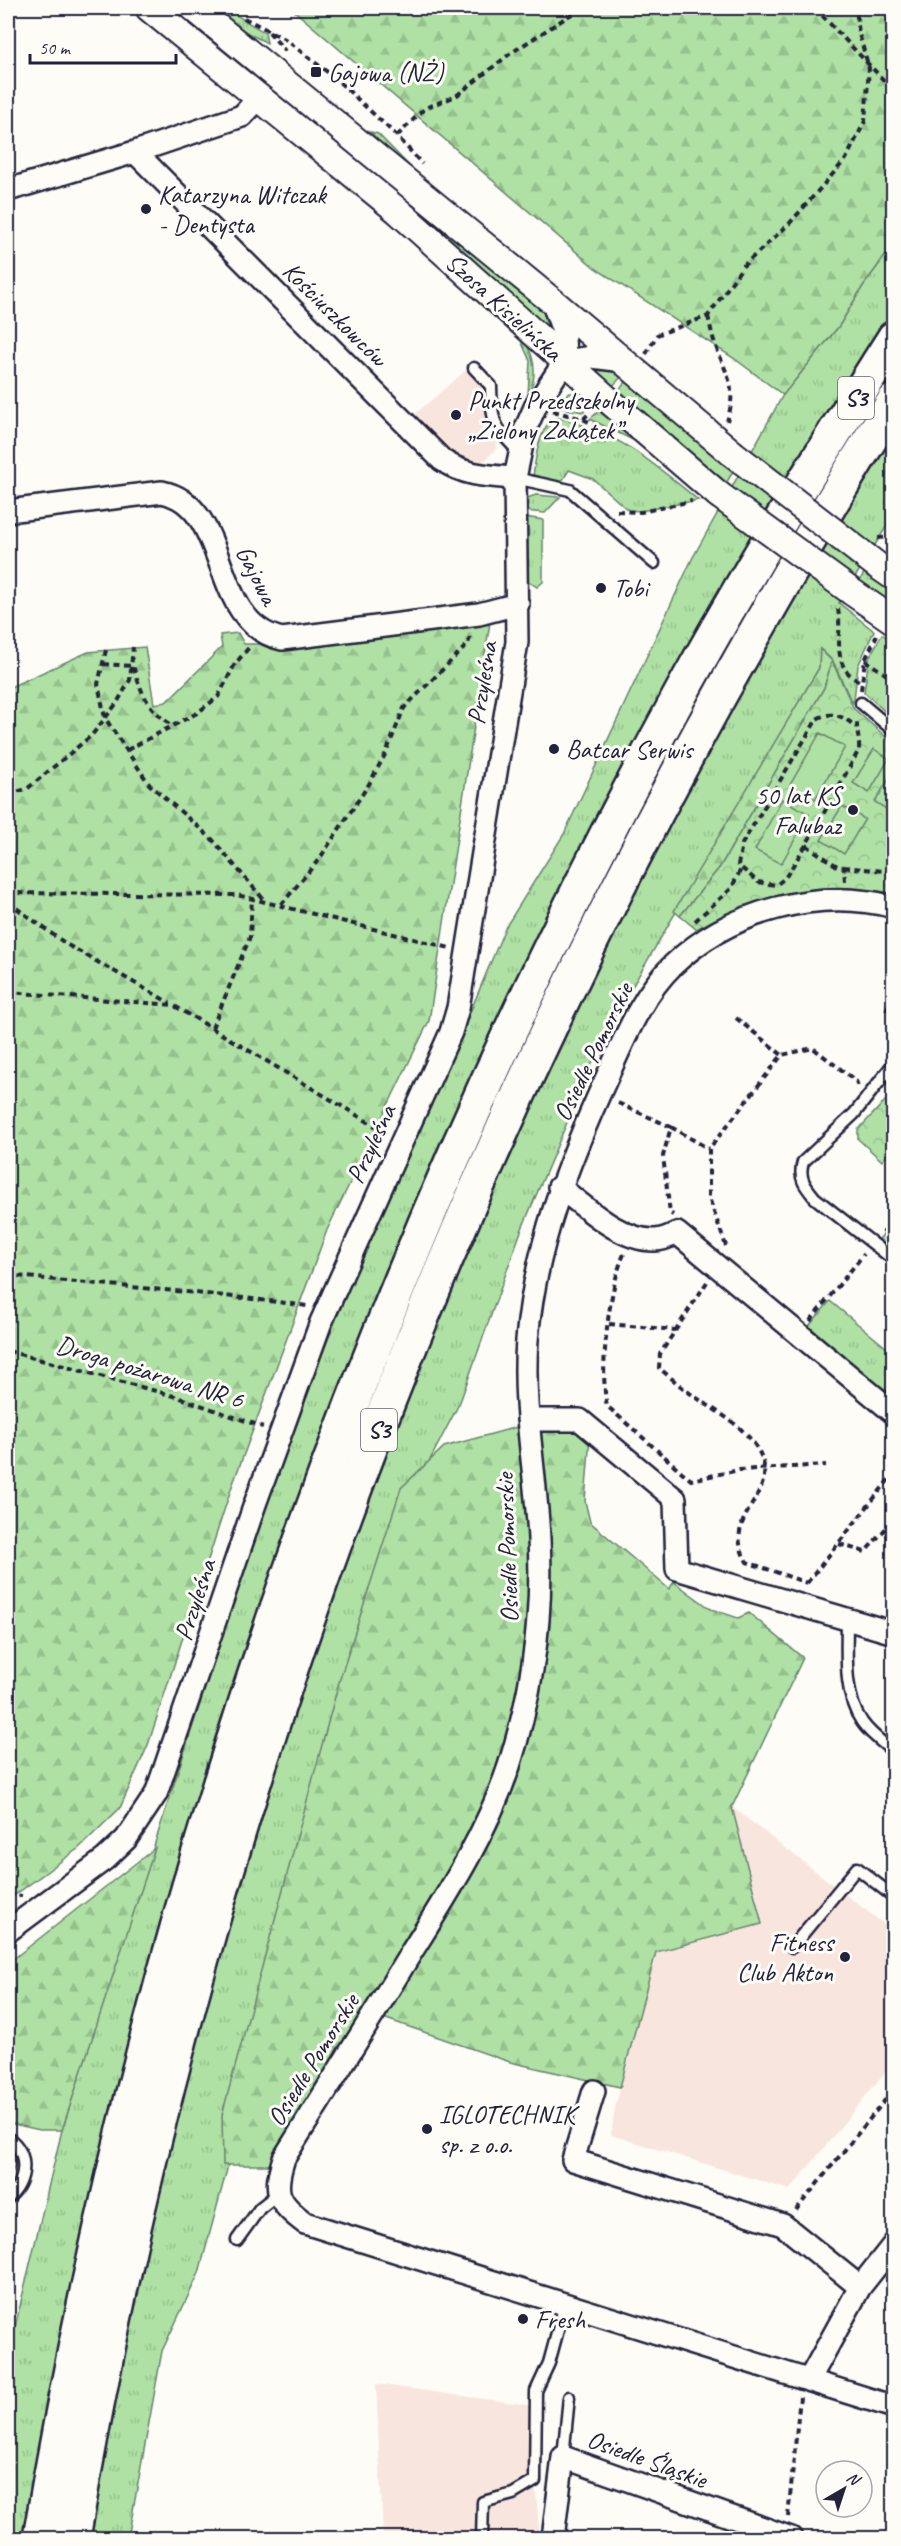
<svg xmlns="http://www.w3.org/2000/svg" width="901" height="2546" font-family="Caveat,sans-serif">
<defs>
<pattern id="grass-tufts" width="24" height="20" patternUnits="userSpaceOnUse" patternTransform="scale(1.5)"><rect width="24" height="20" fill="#aee1a3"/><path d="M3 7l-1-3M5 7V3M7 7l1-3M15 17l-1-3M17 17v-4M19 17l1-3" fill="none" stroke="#95c18d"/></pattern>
<pattern id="forest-firs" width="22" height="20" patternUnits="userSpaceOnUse" patternTransform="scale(1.5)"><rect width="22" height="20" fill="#aee1a3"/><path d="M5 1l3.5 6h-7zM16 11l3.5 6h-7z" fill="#95c18d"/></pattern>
<pattern id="park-crowns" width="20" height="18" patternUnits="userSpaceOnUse" patternTransform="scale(1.5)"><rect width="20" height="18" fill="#aee1a3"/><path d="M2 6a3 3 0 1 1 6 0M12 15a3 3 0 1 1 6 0" fill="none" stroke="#95c18d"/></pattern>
</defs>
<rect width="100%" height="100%" fill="#fdfcf7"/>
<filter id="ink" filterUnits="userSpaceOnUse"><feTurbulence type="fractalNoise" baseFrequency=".0167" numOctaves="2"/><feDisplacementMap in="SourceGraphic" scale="12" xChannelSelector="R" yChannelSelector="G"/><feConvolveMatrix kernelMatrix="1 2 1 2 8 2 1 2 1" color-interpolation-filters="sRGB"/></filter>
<g filter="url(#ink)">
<path fill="#f8e6de" d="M 472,365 L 494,380 L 497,448 L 481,464 L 460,460 L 415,414 Z
M 732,1807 L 893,1931 L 893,2062 L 790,2190 L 611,2135 L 615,2108 L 656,1952 L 761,1924 Z
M 376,2384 L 535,2406 L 535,2481 L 540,2538 L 383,2538 Z"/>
<path fill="url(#grass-tufts)" stroke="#68826f" stroke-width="1.5" d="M 165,8 L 181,8 L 418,203 L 403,195 L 398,198 Z
M 212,8 C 231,7 247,24 265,32 L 267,43 L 238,28 Z
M 371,132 L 378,134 L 422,179 L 385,150 Z
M 409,205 L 420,213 L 425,210 L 545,309 L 551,326 L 548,329 Z
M 893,245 L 893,516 L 839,603 L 874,631 L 858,666 L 854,699 L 852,703 L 833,661 L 820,649 L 819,668 L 605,1033 L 521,1231 L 460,1402 L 430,1460 L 246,2099 L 199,2273 L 162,2351 L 128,2538 L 8,2538 L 8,2356 L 62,2130 L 242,1574 L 301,1405 L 402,1159 L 459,1039 L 505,928 L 564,834 L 692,559 L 783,395 L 839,326 L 863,286 Z
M 459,282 C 492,310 554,344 528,395 L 530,361 L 521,341 L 457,283 Z
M 588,366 L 610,368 L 623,375 L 609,390 Z
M 629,379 L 734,470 L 725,485 L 615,394 Z
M 570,393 L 581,394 L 596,404 L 582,412 L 547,405 Z
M 601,409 L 643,445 L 590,419 Z
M 559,418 C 618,432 652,462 698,500 L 641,511 L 628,510 L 593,479 L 569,470 L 561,483 L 536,478 L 533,476 C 536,457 538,434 551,420 Z
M 536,495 L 560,497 L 545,513 L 524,511 L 524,499 Z
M 525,517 L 543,520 L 543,582 L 537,587 L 528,581 Z
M 866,570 L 893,590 L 893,608 L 858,583 Z
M 882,634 L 893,642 L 893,719 L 864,692 L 869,658 Z
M 893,1222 L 893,1255 L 876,1243 Z
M 830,1301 L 893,1353 L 893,1398 L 809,1326 Z
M 8,2150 L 15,2165 L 8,2184 Z"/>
<path fill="url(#forest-firs)" stroke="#68826f" stroke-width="1.5" d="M 291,8 L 893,8 L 893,245 L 863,286 L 839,326 L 783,395 L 735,359 L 595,268 Z
M 490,622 L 429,1021 L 327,1230 L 231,1489 L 148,1745 L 120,1808 L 79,1848 L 8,1900 L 8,688 L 88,652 L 145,647 L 154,704 L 166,702 L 222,647 L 220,635 L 238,633 L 244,644 L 298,644 Z
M 820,649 L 832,661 L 824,688 L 720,867 L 680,916 L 674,911 L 819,668 Z
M 528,1424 L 568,1428 L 590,1437 L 585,1501 L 590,1522 L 669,1589 L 674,1582 L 711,1609 L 738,1618 L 749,1613 L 803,1658 L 732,1807 L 762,1924 L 656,1952 L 620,2087 L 510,2062 L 372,2014 L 280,2165 L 223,2165 L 222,2115 L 339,1682 L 401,1488 L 444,1447 Z
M 155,1848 L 62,2130 L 40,2130 L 8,2123 L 8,1963 Z"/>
<path fill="url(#park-crowns)" stroke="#68826f" stroke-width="1.5" d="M 832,661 L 854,709 L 893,743 L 893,894 C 820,879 762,894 696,929 L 680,916 L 720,867 L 824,688 Z
M 889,1100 L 893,1103 L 893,1148 L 882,1161 L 858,1139 L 858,1130 L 885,1101 Z"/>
<path fill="#aee1a3" stroke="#68826f" stroke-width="1.5" d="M 820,733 L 845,747 L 815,799 L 790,785 Z
M 874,749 L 889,759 L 869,793 L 853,783 Z
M 893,772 L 893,808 L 891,812 L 875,802 Z
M 782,799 L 809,814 L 781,864 L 755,850 Z
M 842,806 L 865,819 L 844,854 L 821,840 Z"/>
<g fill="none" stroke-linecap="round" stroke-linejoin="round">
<g stroke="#22223b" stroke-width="15">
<path id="service" d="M 474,368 L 491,386 C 492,424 493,425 519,452
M 515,478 L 570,490 L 654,563
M 861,703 L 894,731
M 894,1063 L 854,1114 L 803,1162 C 798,1178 805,1186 815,1198 L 894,1260
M 847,1620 C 847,1651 843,1695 862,1722 C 870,1734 883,1743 894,1752
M 792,1947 L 857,1868 L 894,1897
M 8,2138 C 30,2152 27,2183 8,2198
M 237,2240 L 260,2208 L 279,2193
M 563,2457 L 569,2397
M 482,2538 L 483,2502 L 513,2494 L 535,2481 L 536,2391 L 549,2363 L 565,2304"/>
</g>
<g stroke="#22223b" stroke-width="26">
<path id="minor" d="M 135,152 L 442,460 C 465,476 488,476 515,478
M 8,190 L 135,152 L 242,116 L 259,98
M 565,361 L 592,357 L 624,361
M 8,511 L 162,492 C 232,506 208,623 282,639 L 479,614 L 518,604
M 894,907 C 818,887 729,911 673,965 C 641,996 625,1038 607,1077 C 568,1162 535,1246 527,1340 C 522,1407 536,1473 539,1539 C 543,1615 532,1694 509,1766 C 486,1835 447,1895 409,1956 C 368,2024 326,2091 284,2158 C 273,2192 277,2202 305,2223 L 894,2407
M 559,1187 C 586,1207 620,1241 655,1240 C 662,1240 671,1236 677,1233 L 894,1413
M 528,1420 L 580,1420 L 675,1499 L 677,1569 L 894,1633
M 8,1931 L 105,1859 L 126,1839 L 156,1794 L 255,1504 L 321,1322 L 451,1032 L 458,1008 L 517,642 L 515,478 L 525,430 L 536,405 L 565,361 L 564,334 L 552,301
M 594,2091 L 573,2160 L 783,2225 L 860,2287
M 809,2380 L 860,2287 L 894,2244
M 553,2538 L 563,2457 L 791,2538"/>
</g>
<g stroke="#22223b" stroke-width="30">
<path id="tertiary" d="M 149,8 L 398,211 L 606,398 L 719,495
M 194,8 L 552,301 L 732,453
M 878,566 L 894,577
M 852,592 L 894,621"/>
</g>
<g stroke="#22223b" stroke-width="38">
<path id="motorway" d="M 40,2538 C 148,1894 367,1271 679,697 C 746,574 819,456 894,338
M 73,2538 C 199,1783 485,1049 894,401"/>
</g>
<path stroke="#22223b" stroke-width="4" stroke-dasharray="6 4.5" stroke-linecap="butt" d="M 815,8 L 894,91
M 244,18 L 285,39 L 335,78 L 397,136 L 422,164
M 269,32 L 285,51
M 397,136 L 425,108 L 456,96 L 511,53 L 581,8
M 708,316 C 710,325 712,335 715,344 C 726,375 738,386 727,421
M 646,354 L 657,335 L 708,316 L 743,266 L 789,224 L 846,159 L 865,121 L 869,68 L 859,34 L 856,8
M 553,411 L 583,419 L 613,434
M 583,419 L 591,412
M 617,511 L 641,512 L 692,501
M 878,538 L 894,537
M 838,609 C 843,638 829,667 861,682
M 106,650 L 98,684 L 105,718 L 149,784 L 212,839 L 265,901
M 865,660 L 894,680
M 103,664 L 133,666 C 142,694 147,709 172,725
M 861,690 L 865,660 L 877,635
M 127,750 L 197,713 L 218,697 L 235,664 L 251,645
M 8,794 L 27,789 L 92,735 L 117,703 L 130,680 L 133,647
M 806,845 L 785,878 L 776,885 L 758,882 L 738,865 L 742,844 L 817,719 C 832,710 843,716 856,727
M 844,867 L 894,872
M 845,881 L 844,867 L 837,866 L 806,845 L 859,750 C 860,738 855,729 858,718
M 8,893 L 237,895 L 450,948
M 8,902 L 66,944 L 170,1003
M 281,905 L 320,858 L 369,784 L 386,753 L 404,708 L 468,644 L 471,634
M 695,921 L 731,889 L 741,869
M 8,992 L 173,1005 L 385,1132
M 886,1011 L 894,991
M 736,1018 L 782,1055
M 212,1028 L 250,937 L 252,898
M 618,1103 L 671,1127 L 663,1156 L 670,1213 L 673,1215
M 671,1127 L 709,1149
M 883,1233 L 894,1220
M 726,1246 L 709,1198 L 709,1149 L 782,1055 L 813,1048 L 856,1081 L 858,1086
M 624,1254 C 609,1288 599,1369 607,1406 L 691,1480 L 739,1470 L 826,1465
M 8,1275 C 107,1286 208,1292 307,1306
M 707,1282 L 660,1354 L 659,1368 C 669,1376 680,1386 691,1394 C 712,1409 740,1423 755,1445 C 789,1495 717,1512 747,1562 L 807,1583
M 810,1321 L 864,1254
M 609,1324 L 675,1330
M 8,1351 L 178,1397 L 263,1427
M 839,1544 L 865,1552 L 894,1519
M 807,1583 L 894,1473
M 8,1895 L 22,1896
M 796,2210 L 894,2089
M 788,2517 L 800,2397"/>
<use href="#service" stroke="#fdfcf7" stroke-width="10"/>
<use href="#minor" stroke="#fdfcf7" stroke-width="21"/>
<use href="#tertiary" stroke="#fdfcf7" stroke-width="26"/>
<use href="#motorway" stroke="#fdfcf7" stroke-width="33"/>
<g stroke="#22223b" stroke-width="30" stroke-linecap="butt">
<path id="tertiary-bridge" d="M 732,453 L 878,566
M 719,495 L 852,592"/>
</g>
<use href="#tertiary-bridge" stroke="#fdfcf7" stroke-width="26"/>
</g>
</g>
<g fill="#22223b" stroke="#fdfcf7" stroke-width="2">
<rect x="310" y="66" width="12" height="12" rx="3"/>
<circle cx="146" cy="209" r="6"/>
<circle cx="456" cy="415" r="6"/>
<circle cx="601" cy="588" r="6"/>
<circle cx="554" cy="749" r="6"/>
<circle cx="853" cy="810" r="6"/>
<circle cx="845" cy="1957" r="6"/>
<circle cx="427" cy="2129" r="6"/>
<circle cx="523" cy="2319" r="6"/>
</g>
<g text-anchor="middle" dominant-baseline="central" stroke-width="6" stroke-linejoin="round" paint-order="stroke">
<g fill="#fdfcf7" stroke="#646373" stroke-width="1.5">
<rect x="838" y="377" width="36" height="42" rx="4.5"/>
<rect x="361" y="1409" width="36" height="42" rx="4.5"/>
</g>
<g font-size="24" font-weight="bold" fill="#22223b">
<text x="856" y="398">S3</text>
<text x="379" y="1430">S3</text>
</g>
<g font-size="26" fill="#22223b" stroke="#fdfcf7" text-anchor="start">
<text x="328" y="72">Gajowa (NŻ)</text>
<text x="158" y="194">Katarzyna Witczak<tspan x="158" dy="30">- Dentysta</tspan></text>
<text x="468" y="400">Punkt Przedszkolny<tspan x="468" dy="30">„Zielony Zakątek”</tspan></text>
<text x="613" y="588">Tobi</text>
<text x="566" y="749">Batcar Serwis</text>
<text x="841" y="795" text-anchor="end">50 lat KS<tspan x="841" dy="30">Falubaz</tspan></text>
<text x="833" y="1942" text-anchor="end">Fitness<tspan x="833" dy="30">Club Akton</tspan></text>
<text x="439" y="2114">IGLOTECHNIK<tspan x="439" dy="30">sp. z o.o.</tspan></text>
<text x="535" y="2319">Fresh</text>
</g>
<g font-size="26" fill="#22223b" stroke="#fdfcf7">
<text transform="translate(504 307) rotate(42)">Szosa Kisielińska</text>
<text transform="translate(335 314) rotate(45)">Kościuszkowców</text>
<text transform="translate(257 575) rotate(63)">Gajowa</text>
<text transform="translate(482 683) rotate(-81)">Przyleśna</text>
<text transform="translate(593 1052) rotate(-64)">Osiedle Pomorskie</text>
<text transform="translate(371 1144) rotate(-65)">Przyleśna</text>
<text transform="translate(150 1372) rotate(17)">Droga pożarowa NR 6</text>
<text transform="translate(507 1548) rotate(-92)">Osiedle Pomorskie</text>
<text transform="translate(195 1600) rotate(-72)">Przyleśna</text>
<text transform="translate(313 2060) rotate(-58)">Osiedle Pomorskie</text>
<text transform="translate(647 2459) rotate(20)">Osiedle Śląskie</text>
</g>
</g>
<rect width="901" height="2546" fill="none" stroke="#fdfcf7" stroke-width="30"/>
<rect x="15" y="15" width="871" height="2516" fill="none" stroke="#22223b" stroke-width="2" filter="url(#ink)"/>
<g transform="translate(844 2489) rotate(39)"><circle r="28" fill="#fdfcf7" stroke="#a5a5ac" stroke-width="1.5"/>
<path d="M0-4.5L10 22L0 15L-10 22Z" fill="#22223b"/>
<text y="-9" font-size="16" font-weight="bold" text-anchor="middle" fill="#22223b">N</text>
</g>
<path d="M30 54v9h146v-9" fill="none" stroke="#22223b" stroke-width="3"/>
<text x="39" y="54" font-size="18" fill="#22223b" stroke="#fdfcf7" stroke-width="4.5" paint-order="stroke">50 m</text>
</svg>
